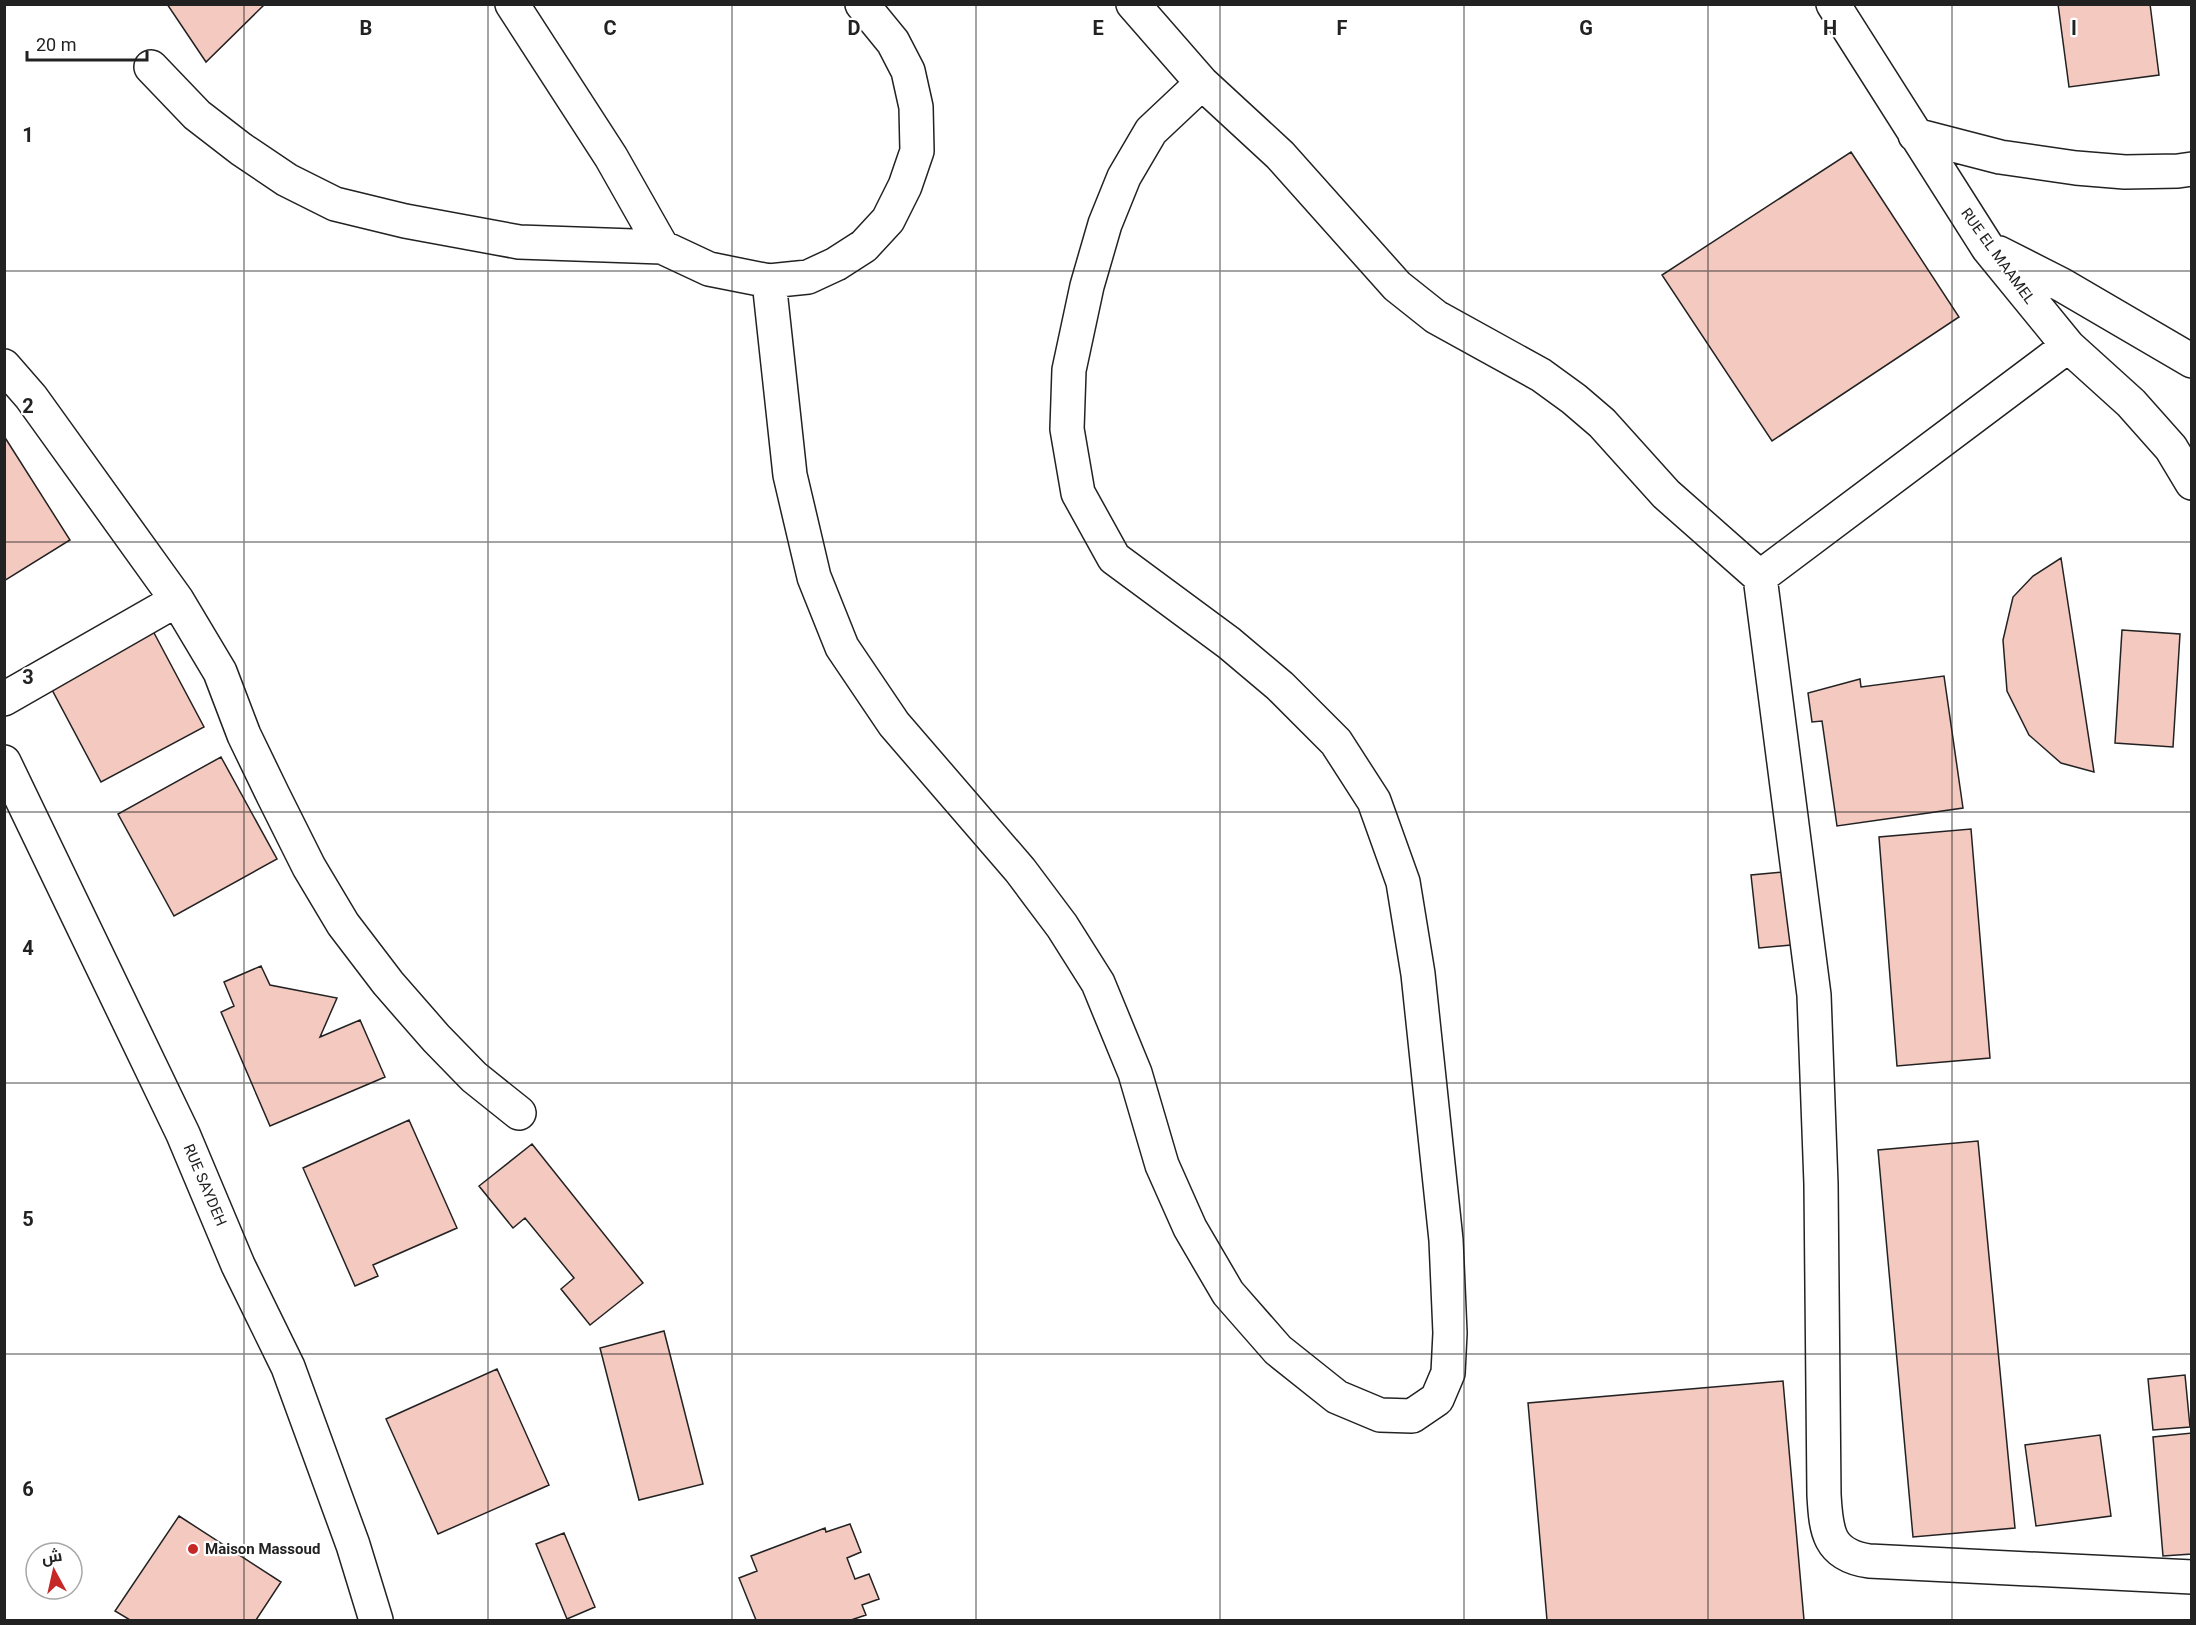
<svg xmlns="http://www.w3.org/2000/svg" width="2196" height="1625" font-family="Roboto,Cairo,sans-serif">
<rect width="100%" height="100%" fill="#fff"/>
<path fill="#f3c9c0" stroke="#222" stroke-width="1.5" d="M 167,4 L 265,4 L 206,62 Z
M 2058,4 L 2150,4 L 2159,75 L 2069,87 Z
M 1851,152 L 1959,317 L 1772,441 L 1662,275 Z
M 4,436 L 70,540 L 4,581 Z
M 2061,558 L 2094,772 L 2061,763 L 2029,735 L 2007,691 L 2003,640 L 2013,597 L 2033,576 Z
M 2122,630 L 2180,634 L 2173,747 L 2115,743 Z
M 153,631 L 204,727 L 101,782 L 50,686 Z
M 1944,676 L 1963,808 L 1837,826 L 1822,721 L 1812,722 L 1808,693 L 1860,679 L 1861,687 Z
M 221,757 L 277,859 L 174,916 L 118,814 Z
M 1971,829 L 1990,1058 L 1897,1066 L 1879,837 Z
M 1783,872 L 1791,945 L 1759,948 L 1751,875 Z
M 261,966 L 270,985 L 337,998 L 320,1037 L 360,1020 L 385,1077 L 270,1126 L 221,1012 L 234,1006 L 224,982 Z
M 409,1120 L 457,1228 L 373,1265 L 378,1276 L 355,1286 L 303,1168 Z
M 1978,1141 L 2015,1528 L 1913,1537 L 1878,1150 Z
M 532,1144 L 643,1283 L 590,1325 L 561,1289 L 574,1278 L 525,1218 L 513,1228 L 479,1186 Z
M 664,1331 L 703,1484 L 639,1500 L 600,1348 Z
M 497,1369 L 549,1485 L 438,1534 L 386,1419 Z
M 2185,1375 L 2190,1427 L 2153,1430 L 2148,1379 Z
M 1783,1381 L 1804,1620 L 1547,1620 L 1528,1403 Z
M 2192,1433 L 2192,1554 L 2163,1556 L 2153,1437 Z
M 2100,1435 L 2111,1516 L 2036,1526 L 2025,1445 Z
M 179,1516 L 281,1582 L 256,1620 L 130,1620 L 115,1611 Z
M 850,1524 L 861,1552 L 847,1558 L 855,1579 L 869,1574 L 879,1599 L 862,1605 L 866,1615 L 851,1620 L 756,1620 L 739,1578 L 757,1571 L 751,1556 L 825,1528 L 826,1532 Z
M 564,1533 L 595,1607 L 567,1619 L 536,1544 Z"/>
<g fill="none" stroke-linecap="round" stroke-linejoin="round">
<g stroke="#222" stroke-width="36">
<path id="minor" d="M 512,4 L 611,157 L 662,247 L 709,269 L 769,281 L 808,277 L 836,264 L 864,246 L 888,220 L 905,186 L 917,151 L 916,107 L 908,71 L 893,42 L 862,4
M 1133,4 L 1202,83 L 1280,155 L 1397,286 L 1436,317 L 1541,375 L 1574,399 L 1602,423 L 1666,494 L 1760,577 L 1814,995 L 1821,1184 L 1824,1495 C 1826,1531 1828,1555 1869,1561 L 2192,1577
M 1833,4 L 1988,248 L 2068,346 L 2131,403 L 2171,448 L 2192,483
M 151,67 L 197,115 L 241,149 L 287,180 L 335,204 L 405,221 L 519,242 L 662,247
M 1915,135 L 2000,157 L 2076,168 L 2125,172 L 2178,171 L 2192,169
M 1999,253 L 2062,285 L 2192,361
M 769,281 L 790,475 L 814,577 L 842,647 L 894,724 L 1020,870 L 1062,926 L 1098,983 L 1135,1073 L 1162,1165 L 1190,1228 L 1228,1293 L 1278,1350 L 1337,1397 L 1380,1415 L 1412,1416 L 1437,1399 L 1448,1373 L 1450,1333 L 1446,1240 L 1418,974 L 1403,882 L 1374,801 L 1336,742 L 1280,686 L 1229,643 L 1114,558 L 1078,493 L 1067,429 L 1069,370 L 1087,286 L 1105,224 L 1124,177 L 1151,131 L 1202,83
M 4,366 L 31,397 L 177,600 L 220,672 L 244,735 L 273,795 L 309,867 L 343,924 L 388,983 L 436,1038 L 474,1077 L 519,1113
M 1760,577 L 2068,346
M 4,699 L 177,600
M 4,762 L 183,1134 L 238,1265 L 288,1367 L 353,1545 L 376,1620"/>
</g>
<use href="#minor" stroke="#fff" stroke-width="33"/>
</g>
<path fill="none" stroke="#222" stroke-width="1.5" stroke-opacity="0.55" d="M 244,4 L 244,1620M 488,4 L 488,1620M 732,4 L 732,1620M 976,4 L 976,1620M 1220,4 L 1220,1620M 1464,4 L 1464,1620M 1708,4 L 1708,1620M 1952,4 L 1952,1620M 4,271 L 2192,271M 4,542 L 2192,542M 4,812 L 2192,812M 4,1083 L 2192,1083M 4,1354 L 2192,1354"/>
<circle fill="#c62828" stroke="#fff" stroke-width="2" cx="193" cy="1549" r="6"/>
<g text-anchor="middle" dominant-baseline="central" stroke-width="4.5" stroke-linejoin="round" paint-order="stroke">
<g font-size="15" fill="#222" stroke="#fff">
<text transform="translate(1998 256) rotate(54)">RUE EL MAAMEL</text>
<text transform="translate(205 1185) rotate(67)">RUE SAYDEH</text>
</g>
<g font-size="15" font-weight="bold" fill="#222" stroke="#fff" text-anchor="start">
<text x="205" y="1549">Maison Massoud</text>
</g>
</g>
<g font-size="20" text-anchor="middle" font-weight="bold" fill="#222" stroke="#fff" stroke-width="4.5" stroke-linejoin="round" paint-order="stroke">
<text x="366" y="35">B</text>
<text x="610" y="35">C</text>
<text x="854" y="35">D</text>
<text x="1098" y="35">E</text>
<text x="1342" y="35">F</text>
<text x="1586" y="35">G</text>
<text x="1830" y="35">H</text>
<text x="2074" y="35">I</text>
<text x="28" y="142">1</text>
<text x="28" y="413">2</text>
<text x="28" y="684">3</text>
<text x="28" y="955">4</text>
<text x="28" y="1226">5</text>
<text x="28" y="1496">6</text>
</g>
<rect width="2196" height="1625" fill="none" stroke="#222222" stroke-width="12"/>
<g transform="translate(54 1571) rotate(352)"><circle r="28" fill="#ffffff" stroke="#a7a7a7" stroke-width="1.5"/>
<path d="M0-4.5L10 22L0 15L-10 22Z" fill="#c62828"/>
<text y="-9" font-size="16" font-weight="bold" text-anchor="middle" fill="#222222">ش</text>
</g>
<path d="M27 51v9h120v-9" fill="none" stroke="#222222" stroke-width="3"/>
<text x="36" y="51" font-size="18" fill="#222222" stroke="#ffffff" stroke-width="4.5" paint-order="stroke">20 m</text>
</svg>
